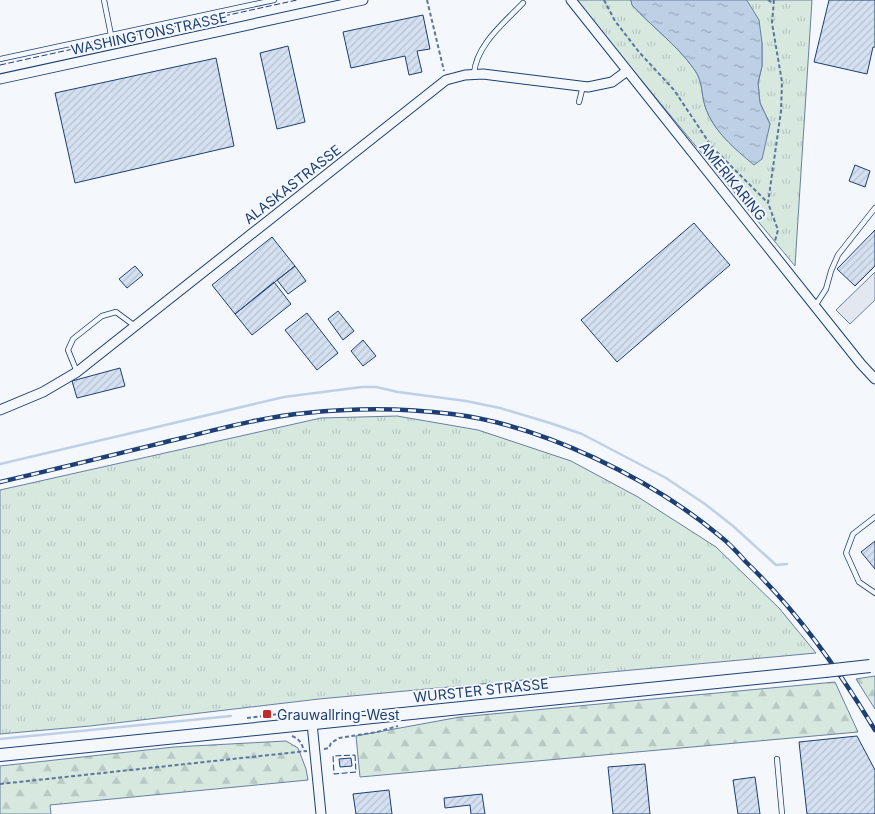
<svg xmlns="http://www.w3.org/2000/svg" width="875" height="814" font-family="Inter,sans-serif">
<defs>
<pattern id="grass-tufts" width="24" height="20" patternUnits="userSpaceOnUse" patternTransform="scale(1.25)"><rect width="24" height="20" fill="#d7e8df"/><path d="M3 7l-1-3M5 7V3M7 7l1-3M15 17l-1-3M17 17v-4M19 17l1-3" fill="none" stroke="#b8c8c3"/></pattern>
<pattern id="forest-firs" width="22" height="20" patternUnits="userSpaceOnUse" patternTransform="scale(1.25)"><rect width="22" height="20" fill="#d7e8df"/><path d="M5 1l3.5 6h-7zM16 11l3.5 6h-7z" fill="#b8c8c3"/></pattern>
<pattern id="water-ripples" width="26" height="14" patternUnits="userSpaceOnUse" patternTransform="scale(1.25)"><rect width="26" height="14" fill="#bed0e5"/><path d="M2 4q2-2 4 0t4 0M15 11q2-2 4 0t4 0" fill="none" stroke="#9aaabe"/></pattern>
<pattern id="building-hatch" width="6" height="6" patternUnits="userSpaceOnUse" patternTransform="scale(1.25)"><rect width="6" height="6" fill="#d5e0f0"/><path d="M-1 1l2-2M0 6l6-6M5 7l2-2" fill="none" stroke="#b6c1d1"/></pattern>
</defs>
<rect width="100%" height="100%" fill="#f4f7fb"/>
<path fill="url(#grass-tufts)" stroke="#687fa3" d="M 575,0 L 631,0 L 632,5 C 652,27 677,45 694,69 C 703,81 701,93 705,106 C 713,131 735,149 754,164 L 770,124 L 760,103 L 758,83 L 762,66 L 762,43 L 746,0 L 812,0 L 795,266 Z
M 397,416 L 478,430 L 571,461 L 638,497 L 716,547 L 779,608 L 816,653 L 319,699 L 90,726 L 0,734 L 0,490 L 321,418 Z"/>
<path fill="url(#forest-firs)" stroke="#687fa3" d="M 875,676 L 875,709 L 856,679 Z
M 835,682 L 858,732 L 360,777 L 356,736 L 460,717 Z
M 286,741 L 298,748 L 306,769 L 308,780 L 50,805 L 51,814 L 0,814 L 0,766 L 174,747 Z"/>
<path fill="#e3e8f0" stroke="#687fa3" d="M 875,272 L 875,300 L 850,324 L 836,310 Z"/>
<path fill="url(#water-ripples)" stroke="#687fa3" d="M 631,0 L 746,0 L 748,2 L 759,20 L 762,43 L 762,66 L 758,83 L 760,103 L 770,124 L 762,159 L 754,165 C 735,149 713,131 705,106 C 701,93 703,81 694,69 C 677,45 652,27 632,5 Z"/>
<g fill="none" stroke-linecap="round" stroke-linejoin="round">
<path stroke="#bed0e5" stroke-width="2.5" d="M 0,464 L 284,397 L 362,387 L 376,387 L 398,392 L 466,401 L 500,408 L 550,423 L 582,434 L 666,478 L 705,504 L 733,526 L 776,565 L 787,564
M 0,739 L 231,716"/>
</g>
<path fill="url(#building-hatch)" stroke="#1d3f73" d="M 829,0 L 875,0 L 875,47 L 873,47 L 867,74 L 814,62 Z
M 423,15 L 430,49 L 417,51 L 422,72 L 409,75 L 405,56 L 351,68 L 343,32 Z
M 288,46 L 305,122 L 277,129 L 260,53 Z
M 216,58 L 234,146 L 75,183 L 55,93 Z
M 855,165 L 870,171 L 865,187 L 849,181 Z
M 694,223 L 730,265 L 617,362 L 581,320 Z
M 875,230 L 875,266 L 855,286 L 837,269 Z
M 272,237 L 295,266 L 235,314 L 212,285 Z
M 135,266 L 143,275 L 127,288 L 119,279 Z
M 295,266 L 306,281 L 288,294 L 277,280 Z
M 274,282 L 291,304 L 252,335 L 235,314 Z
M 338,311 L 354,331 L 343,340 L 328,319 Z
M 307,313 L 338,353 L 317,370 L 285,330 Z
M 363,340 L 376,356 L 363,366 L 351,351 Z
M 120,368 L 125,386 L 77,398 L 72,381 Z
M 875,541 L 875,569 L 861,552 Z
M 857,736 L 875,770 L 875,814 L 807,814 L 799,742 Z
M 351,758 L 352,766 L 340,767 L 339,759 Z
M 645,764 L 650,814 L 613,814 L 608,767 Z
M 755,777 L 760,814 L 738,814 L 733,780 Z
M 389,790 L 392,814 L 356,814 L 353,794 Z
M 482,794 L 485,814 L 471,814 L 470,805 L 445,808 L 444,798 Z"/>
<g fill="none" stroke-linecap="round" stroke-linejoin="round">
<g stroke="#1d3f73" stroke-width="6">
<path id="service" d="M 104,0 L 111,35
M 0,59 L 274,0
M 474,74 C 476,45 504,23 523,3
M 579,102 L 583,86
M 815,306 L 826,289 L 831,271 L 838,255 L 875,208
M 77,372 L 68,350 L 73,339 L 102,316 L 116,312 L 135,326
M 875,517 L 853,534 L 846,553 L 859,582 L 875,593
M 777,759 L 782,814"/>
</g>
<g stroke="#1d3f73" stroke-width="11">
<path id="minor" d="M 571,0 L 861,364 L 875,379
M 0,79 L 363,0
M 0,410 L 43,392 L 77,372 L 446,80 L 465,75 L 483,74 L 588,87 L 612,82 L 627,71
M 312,723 L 321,814"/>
</g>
<g stroke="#1d3f73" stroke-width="14">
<path id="primary" d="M 0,755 L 825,671"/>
</g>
<path stroke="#5e769c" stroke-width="2" stroke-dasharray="4 2.5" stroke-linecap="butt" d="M 427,0 L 444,71
M 604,0 L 615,21 L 639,52 L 674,90 L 712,147 L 705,154
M 768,0 L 773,3
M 774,0 L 772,23 L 782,82 L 781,111 L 768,203 L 778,230 L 775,241
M 712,147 L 768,203
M 247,718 L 279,714 L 289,714
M 292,736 C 300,739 302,744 304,751
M 324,749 L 329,748 L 331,743 L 339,738 L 377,732 L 398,726
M 0,784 L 307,751"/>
<use href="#service" stroke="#f4f7fb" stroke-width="4.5"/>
<use href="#minor" stroke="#f4f7fb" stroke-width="9"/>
<use href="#primary" stroke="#f4f7fb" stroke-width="12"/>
<g stroke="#1d3f73" stroke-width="4.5">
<path id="rail" d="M 0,482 C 61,468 121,453 182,438 C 223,428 264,417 306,413 C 354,408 404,408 452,414 C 542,425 652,479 721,537 C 730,544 738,553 746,562 C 798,612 838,669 875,730"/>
</g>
<use href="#rail" stroke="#f4f7fb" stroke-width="2.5" stroke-dasharray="8" stroke-linecap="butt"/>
<g stroke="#1d3f73" stroke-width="14" stroke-linecap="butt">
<path id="primary-bridge" d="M 825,671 L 870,666"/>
</g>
<use href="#primary-bridge" stroke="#f4f7fb" stroke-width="12"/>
<path stroke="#1d3f73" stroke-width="1" stroke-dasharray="6 2.5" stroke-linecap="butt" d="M 0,65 L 297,0
M 355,755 L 356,772 L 334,774 L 333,756 Z"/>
</g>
<rect fill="#c62828" stroke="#f4f7fb" stroke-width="2" x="262" y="709" width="10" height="10" rx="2.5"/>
<g text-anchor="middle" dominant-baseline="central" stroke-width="4" stroke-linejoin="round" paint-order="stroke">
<g font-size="14" fill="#1d3f73" stroke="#f4f7fb">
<text transform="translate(149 33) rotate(-12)">WASHINGTONSTRASSE</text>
<text transform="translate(733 181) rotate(51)">AMERIKARING</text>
<text transform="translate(292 184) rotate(-38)">ALASKASTRASSE</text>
<text transform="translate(481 690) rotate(-6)">WURSTER STRASSE</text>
</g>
<g font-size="14" fill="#1d3f73" stroke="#f4f7fb" text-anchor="start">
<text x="277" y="714">Grauwallring-West</text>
</g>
</g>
</svg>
